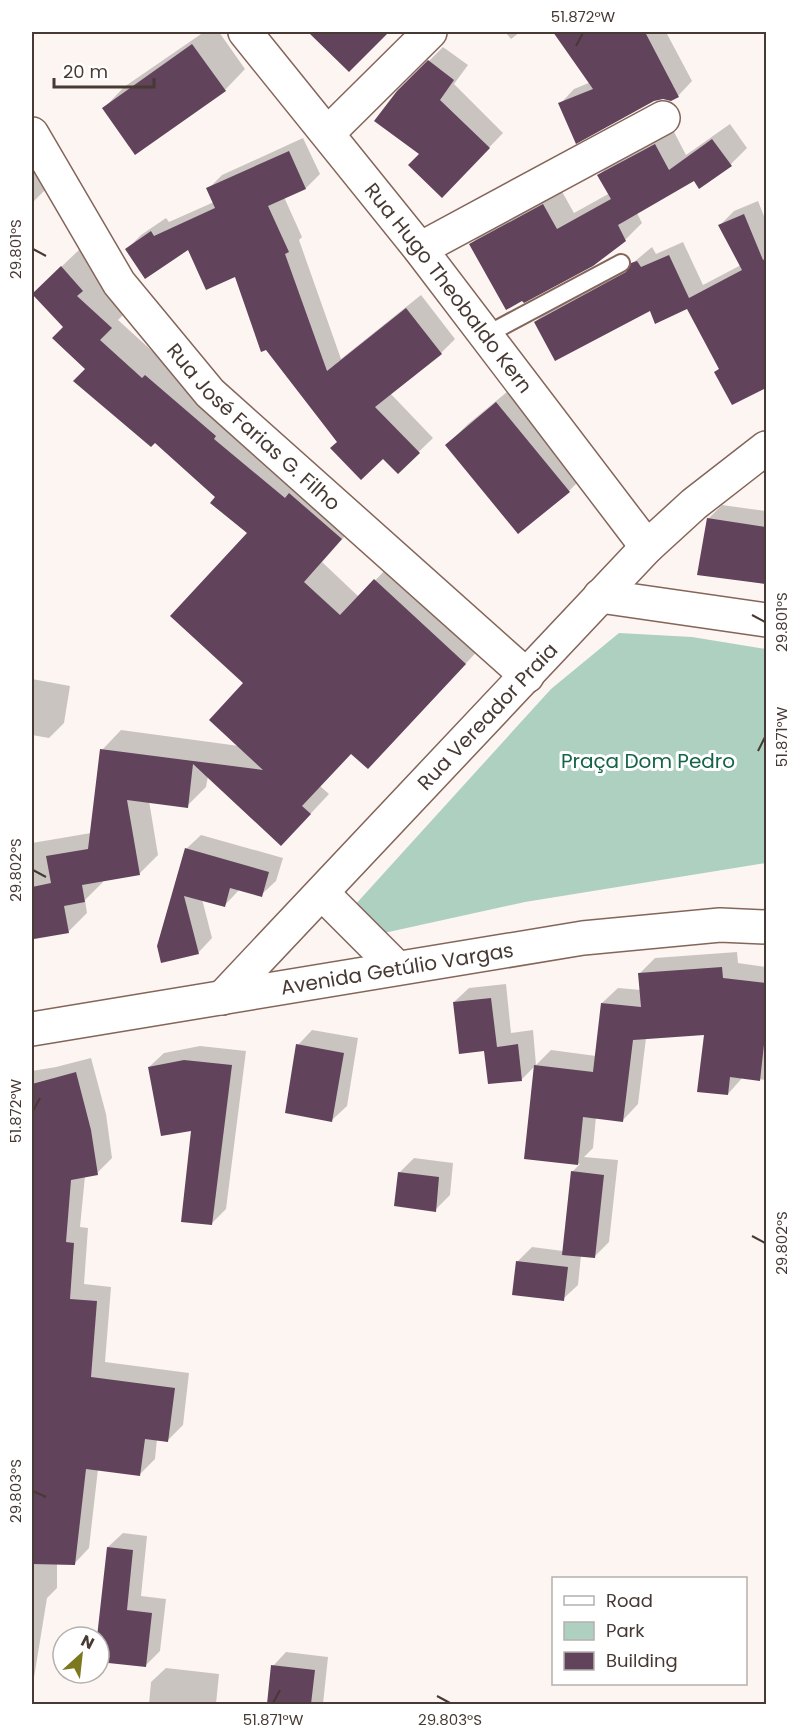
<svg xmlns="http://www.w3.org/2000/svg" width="798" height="1736" font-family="Poppins,sans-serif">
<rect width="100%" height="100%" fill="#fdf5f2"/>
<path fill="#aed0c0" d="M 619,633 L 692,637 L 766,649 L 766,863 L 525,902 L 384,933 L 354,906 L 551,689 Z"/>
<path fill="#0003" d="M 204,32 L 219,32 L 245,69 L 225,90 L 104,108 L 124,87 Z
M 310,32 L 387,32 L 349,70 Z
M 505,32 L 520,32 L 511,39 Z
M 555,32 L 666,32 L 692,81 L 678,96 L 560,104 L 574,89 L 591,82 Z
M 443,47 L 468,65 L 454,84 L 503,133 L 457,181 L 421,154 L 398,92 Z
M 730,124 L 747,148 L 731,164 L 695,179 L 637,213 L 642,223 L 626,239 L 592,265 L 471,244 L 488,228 L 560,188 L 574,213 L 610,193 L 599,175 L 616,158 L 672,128 L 686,155 Z
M 303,138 L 320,174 L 306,188 L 284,197 L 302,237 L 299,240 L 341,359 L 421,295 L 455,339 L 441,353 L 390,393 L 433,438 L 398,472 L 384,457 L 339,441 L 235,275 L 189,247 L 127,249 L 141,235 L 166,218 L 169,222 L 214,202 L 208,189 L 222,175 Z
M 37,167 L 47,188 L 32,203 L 32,170 Z
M 758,201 L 766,221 L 766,381 L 756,392 L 716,372 L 720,368 L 687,307 L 650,309 L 535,322 L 550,308 L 634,262 L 652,247 L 656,254 L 683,242 L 703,285 L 741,265 L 720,225 L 734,211 Z
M 81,248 L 101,271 L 96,276 L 130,308 L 118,320 L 162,360 L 360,519 L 322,562 L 359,597 L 394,561 L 484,644 L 387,748 L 352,752 L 320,786 L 329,794 L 300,825 L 208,776 L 206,787 L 187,806 L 149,801 L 158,855 L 139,874 L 103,880 L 103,882 L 85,900 L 87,913 L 68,932 L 35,938 L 32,915 L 32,842 L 32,843 L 91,833 L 102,750 L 121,730 L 239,746 L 246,683 L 249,533 L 217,497 L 87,369 L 65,327 L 38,298 L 38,289 Z
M 518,383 L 590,470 L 569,491 L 447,445 L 468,424 Z
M 766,496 L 766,584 L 699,573 L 708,519 L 722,505 L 765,511 Z
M 32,679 L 70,686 L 64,723 L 49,738 L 32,735 Z
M 201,835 L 283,858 L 276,881 L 261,895 L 240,889 L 225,905 L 202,899 L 212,938 L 198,953 L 162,961 L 186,849 Z
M 737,952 L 738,963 L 766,967 L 766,1080 L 743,1077 L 728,1094 L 705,1034 L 646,1038 L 638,1104 L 623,1120 L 596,1117 L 593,1148 L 584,1157 L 618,1160 L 609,1242 L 594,1257 L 581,1255 L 578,1285 L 563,1299 L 517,1262 L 532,1247 L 563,1251 L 573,1171 L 580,1164 L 525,1158 L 536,1065 L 522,1079 L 485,1049 L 454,1002 L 469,988 L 506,984 L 511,1033 L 533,1030 L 536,1065 L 551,1050 L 596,1056 L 602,1003 L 618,988 L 641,990 L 640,973 L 655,958 Z
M 312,1030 L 358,1038 L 347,1106 L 332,1120 L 298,1045 Z
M 200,1046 L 246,1051 L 226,1209 L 211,1224 L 193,1129 L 149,1067 L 164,1053 Z
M 91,1058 L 106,1114 L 112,1158 L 97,1173 L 85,1176 L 80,1227 L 88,1228 L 84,1284 L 111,1287 L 105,1362 L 189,1373 L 183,1425 L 168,1440 L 157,1439 L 155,1459 L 140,1474 L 98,1469 L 89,1548 L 74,1564 L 57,1563 L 57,1588 L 47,1598 L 32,1690 L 32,1071 L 56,1067 Z
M 414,1158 L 453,1163 L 450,1195 L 435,1210 L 399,1173 Z
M 123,1533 L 147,1536 L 141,1596 L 166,1599 L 160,1651 L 145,1666 L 99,1660 L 98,1637 L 108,1547 Z
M 286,1652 L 328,1657 L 323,1704 L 268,1704 L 273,1666 Z
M 166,1668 L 219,1674 L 216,1704 L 149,1704 L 151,1682 Z"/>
<path fill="#61435b" d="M 308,32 L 389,32 L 349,72 Z
M 553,32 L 645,32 L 679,97 L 671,101 L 663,99 L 654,101 L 576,144 L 558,103 L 593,89 Z
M 192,44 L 226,91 L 135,155 L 102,108 Z
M 428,60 L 454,80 L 440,100 L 490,148 L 442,198 L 408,165 L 419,154 L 374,121 L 397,91 Z
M 712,139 L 732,166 L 699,189 L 694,181 L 618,225 L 626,241 L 593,266 L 524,303 L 522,301 L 506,310 L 469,244 L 543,204 L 557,229 L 611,199 L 597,175 L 655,144 L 669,170 Z
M 289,151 L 306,189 L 268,206 L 289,252 L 285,254 L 327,371 L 406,308 L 442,354 L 375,407 L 420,453 L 398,474 L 383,459 L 361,480 L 330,448 L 337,442 L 266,350 L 261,352 L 235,277 L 206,290 L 188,250 L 145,279 L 125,249 L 151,231 L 154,236 L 215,208 L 206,188 Z
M 744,214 L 763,260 L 766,258 L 766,388 L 732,405 L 714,372 L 719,369 L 687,309 L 655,324 L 650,311 L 555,361 L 534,322 L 626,272 L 631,263 L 637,261 L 641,267 L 669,255 L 689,298 L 742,270 L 718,225 Z
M 61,266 L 83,291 L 77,296 L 112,328 L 100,340 L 142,378 L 145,375 L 216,436 L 214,439 L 285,498 L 289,493 L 342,539 L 304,582 L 340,615 L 374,579 L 466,664 L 368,769 L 351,754 L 302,806 L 311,814 L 281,846 L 193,764 L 188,808 L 127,800 L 140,875 L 82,885 L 85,902 L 64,906 L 69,933 L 34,939 L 32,924 L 32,887 L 51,883 L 46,856 L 88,849 L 100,749 L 263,770 L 209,720 L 243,683 L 170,616 L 247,533 L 210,503 L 215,497 L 155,443 L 151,447 L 73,381 L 85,369 L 52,338 L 63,327 L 32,294 Z
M 496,402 L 570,492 L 518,534 L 445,445 Z
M 707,518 L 766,527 L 766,584 L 697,575 Z
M 185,848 L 269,872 L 262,897 L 230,888 L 225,907 L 184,896 L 199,954 L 161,963 L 157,946 Z
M 722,967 L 723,978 L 766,983 L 766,1026 L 760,1081 L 730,1077 L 728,1095 L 697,1092 L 704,1035 L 633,1040 L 623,1122 L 583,1117 L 578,1165 L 524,1159 L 534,1065 L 593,1072 L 601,1003 L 641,1007 L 638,973 Z
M 491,998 L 497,1047 L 518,1044 L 522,1081 L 488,1084 L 484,1051 L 459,1054 L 453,1002 Z
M 296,1044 L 344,1053 L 332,1122 L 285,1113 Z
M 184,1060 L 232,1065 L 212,1225 L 181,1222 L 191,1131 L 161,1136 L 148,1067 Z
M 76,1072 L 91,1130 L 98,1175 L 71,1180 L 66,1242 L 74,1243 L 70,1299 L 97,1301 L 91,1377 L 175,1388 L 168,1442 L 145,1439 L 140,1476 L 86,1469 L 75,1565 L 32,1564 L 32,1084 Z
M 571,1171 L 604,1175 L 595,1258 L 562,1255 Z
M 398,1172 L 439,1177 L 436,1212 L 394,1206 Z
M 516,1261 L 568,1267 L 564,1301 L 512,1295 Z
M 107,1547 L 133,1550 L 127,1610 L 152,1613 L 146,1667 L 99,1662 L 99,1637 L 97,1637 Z
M 271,1665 L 315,1670 L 311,1704 L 267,1704 Z"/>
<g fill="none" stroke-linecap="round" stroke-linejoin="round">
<g stroke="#846559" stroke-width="20">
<path id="lane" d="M 486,335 L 621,263"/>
</g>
<g stroke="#846559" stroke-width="36">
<g id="street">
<path id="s1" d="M 245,32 L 420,249 L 647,547"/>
<path d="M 328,133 L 430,32"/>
<path id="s2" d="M 32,134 L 119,283 L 210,393 L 527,676"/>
<path d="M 420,249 L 663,118"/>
<path d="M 600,596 L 766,620"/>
<path d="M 322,893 L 397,968"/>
<path id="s3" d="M 222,998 L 647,547 L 694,504 L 766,448"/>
<path id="s4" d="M 32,1029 L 583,938 L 720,925 L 766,927"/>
</g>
</g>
<use href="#lane" stroke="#fff" stroke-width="16"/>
<use href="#street" stroke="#fff" stroke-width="33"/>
</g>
<path fill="none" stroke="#473933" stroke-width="2" d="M 576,46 L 583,33M 33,249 L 46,256M 752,615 L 765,622M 758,751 L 765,737M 33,870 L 46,877M 33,1111 L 40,1098M 752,1236 L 765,1243M 33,1491 L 46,1497M 437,1696 L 450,1703M 273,1703 L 280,1690"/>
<g text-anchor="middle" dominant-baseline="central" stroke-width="6" stroke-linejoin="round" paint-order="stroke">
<g font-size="20" fill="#473933" stroke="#fff">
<text stroke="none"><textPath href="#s1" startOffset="327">Rua Hugo Theobaldo Kern</textPath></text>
<text stroke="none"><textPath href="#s2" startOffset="370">Rua José Farias G. Filho</textPath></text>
<text stroke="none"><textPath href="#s3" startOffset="387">Rua Vereador Praia</textPath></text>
<text stroke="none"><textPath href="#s4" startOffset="370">Avenida Getúlio Vargas</textPath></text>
</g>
<g font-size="20" fill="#156348" stroke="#fff">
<text x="648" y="761">Praça Dom Pedro</text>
</g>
</g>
<rect width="798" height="1736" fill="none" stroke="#ffffff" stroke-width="66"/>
<rect x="552" y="1577" width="195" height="108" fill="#ffffff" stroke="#b5b0ad" stroke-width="1.5"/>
<rect x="564" y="1596" width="30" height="9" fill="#ffffff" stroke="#b5b0ad" stroke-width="1.5"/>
<text x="606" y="1607" font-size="18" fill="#473933">Road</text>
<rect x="564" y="1622" width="30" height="18" fill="#aed0c0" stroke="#b5b0ad" stroke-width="1.5"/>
<text x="606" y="1637" font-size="18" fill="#473933">Park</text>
<rect x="564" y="1652" width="30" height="18" fill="#61435b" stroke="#b5b0ad" stroke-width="1.5"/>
<text x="606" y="1667" font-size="18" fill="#473933">Building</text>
<g transform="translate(81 1655) rotate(27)"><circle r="28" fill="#ffffff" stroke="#b5b0ad" stroke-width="1.5"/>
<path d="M0-4.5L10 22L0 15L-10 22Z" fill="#7b781f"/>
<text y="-9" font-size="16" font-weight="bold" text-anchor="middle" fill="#473933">N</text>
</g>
<path d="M54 78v9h100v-9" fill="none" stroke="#473933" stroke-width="3"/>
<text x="63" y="78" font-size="18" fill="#473933" stroke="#ffffff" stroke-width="4.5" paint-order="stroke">20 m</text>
<rect x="33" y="33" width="732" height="1670" fill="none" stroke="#473933" stroke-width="2"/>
<g font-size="15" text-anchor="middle" fill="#473933">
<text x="583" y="22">51.872°W</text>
<text transform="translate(16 249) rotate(-90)" y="5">29.801°S</text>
<text transform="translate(782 622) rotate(-90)" y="5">29.801°S</text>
<text transform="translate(782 737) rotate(-90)" y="5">51.871°W</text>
<text transform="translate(16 870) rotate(-90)" y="5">29.802°S</text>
<text transform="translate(16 1111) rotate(-90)" y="5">51.872°W</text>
<text transform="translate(782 1243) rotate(-90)" y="5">29.802°S</text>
<text transform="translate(16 1491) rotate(-90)" y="5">29.803°S</text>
<text x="273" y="1725">51.871°W</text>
<text x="450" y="1725">29.803°S</text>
</g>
</svg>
